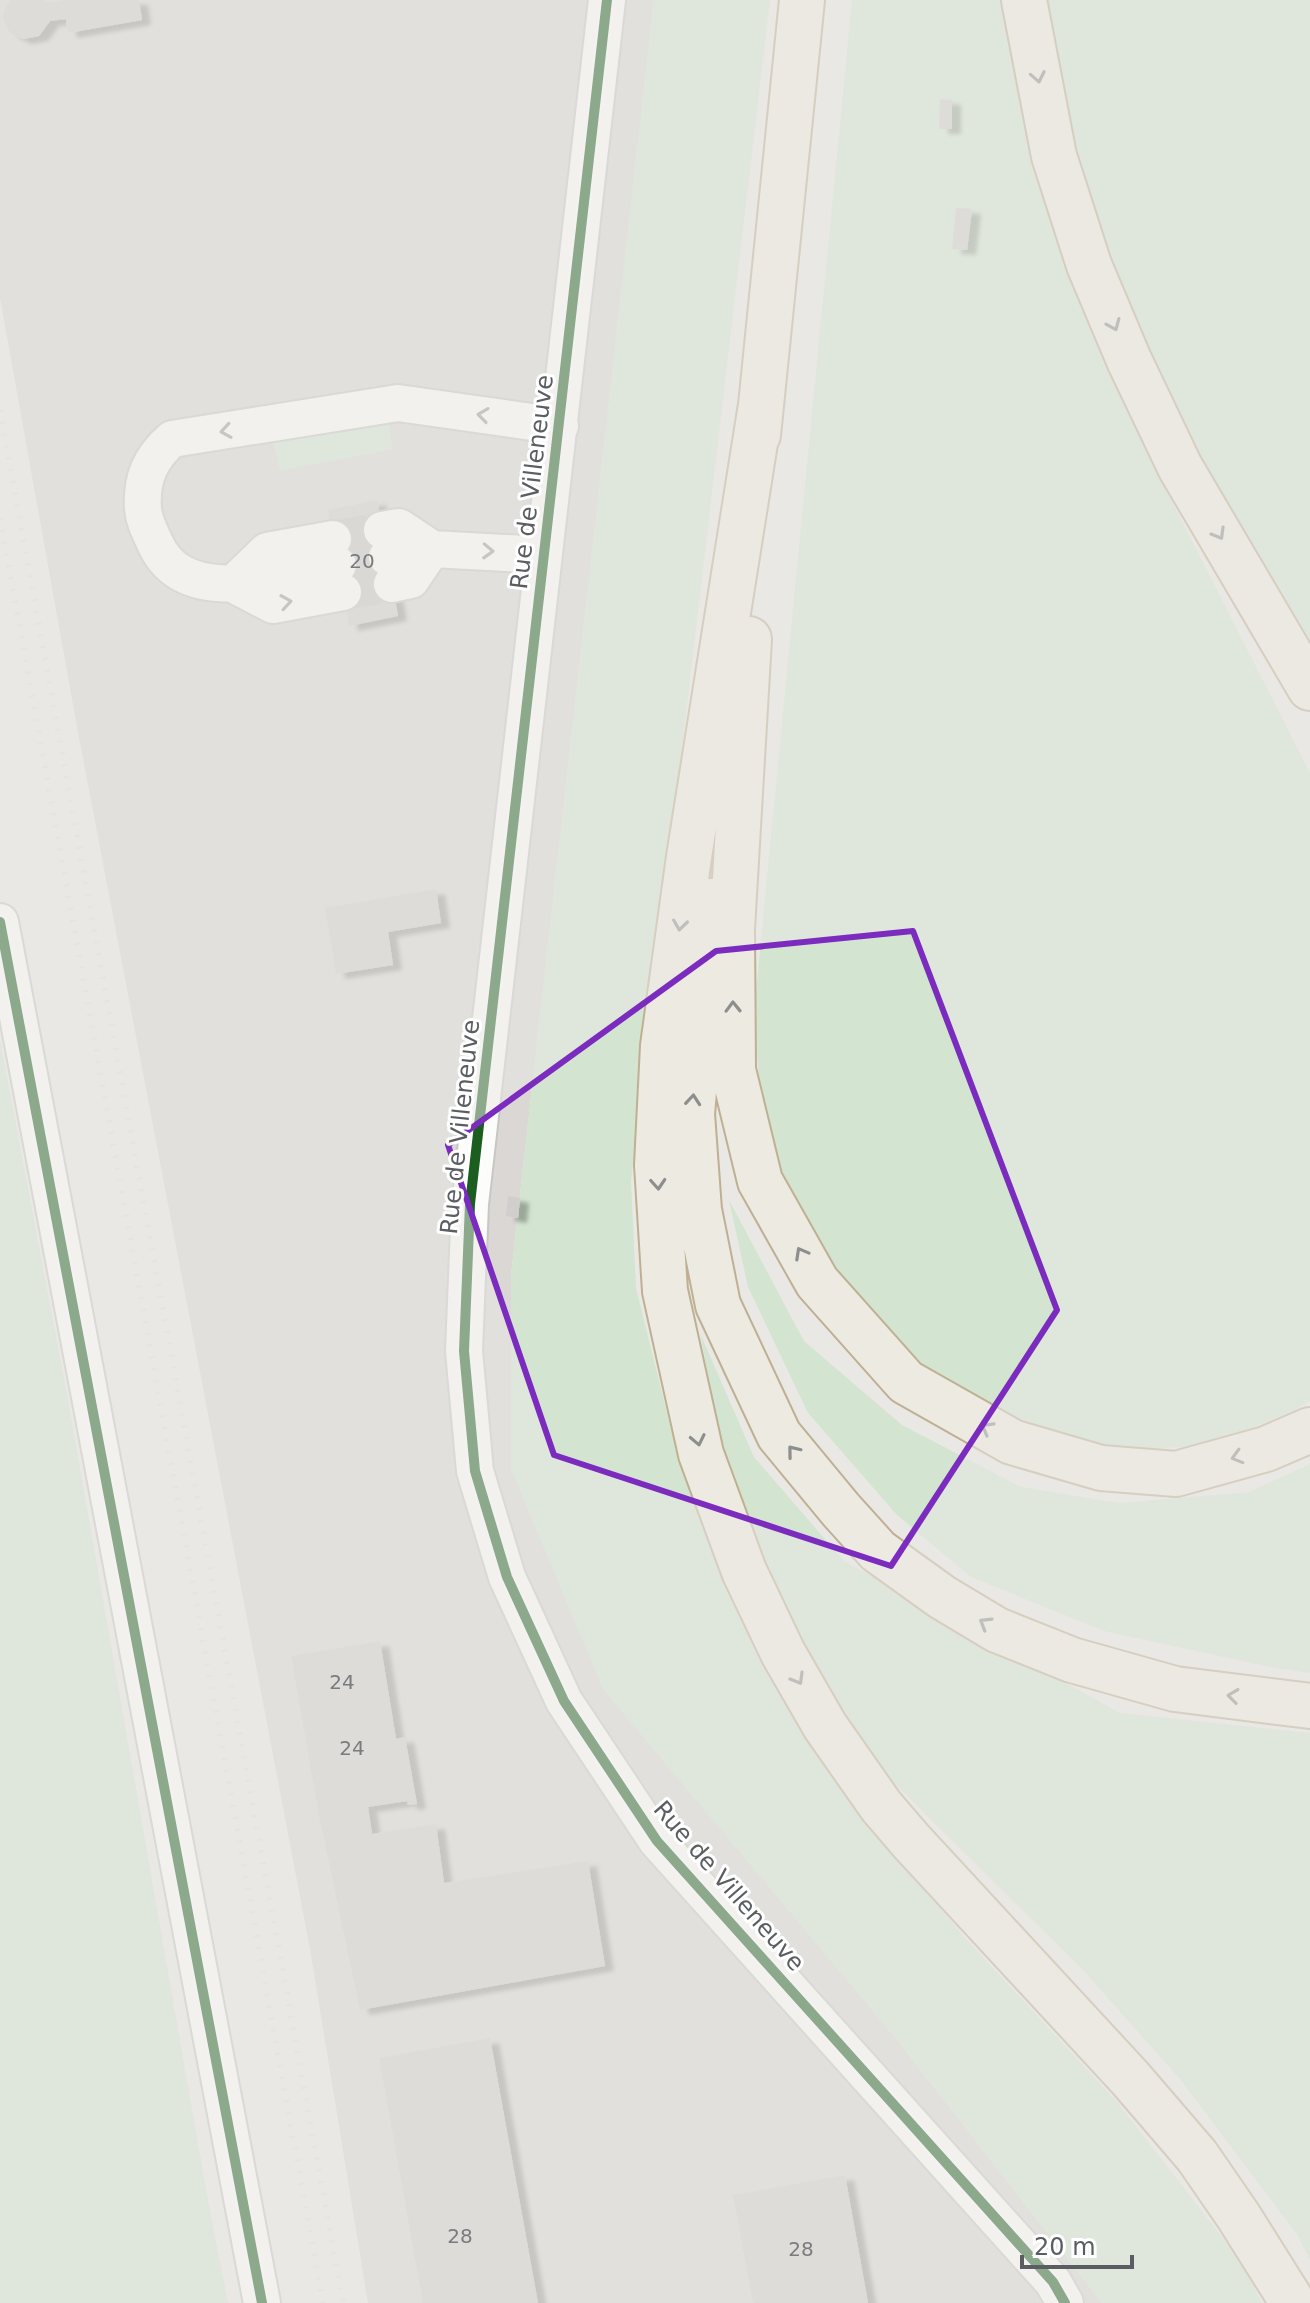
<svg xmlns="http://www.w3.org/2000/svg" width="1310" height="2303" font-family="'DejaVu Sans',sans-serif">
<defs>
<filter id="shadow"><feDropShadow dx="9" dy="5" stdDeviation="2" flood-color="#0004"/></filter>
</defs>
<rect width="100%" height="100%" fill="#eae8e4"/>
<path fill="#dad7d4" d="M 0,0 L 654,0 L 511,1275 L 897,2040 L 1102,2303 L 368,2303 L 310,1949 L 77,727 L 0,298 Z"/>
<path fill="#d3e5d0" d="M 654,0 L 770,0 L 631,1181 L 636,1288 L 679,1461 L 766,1669 L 852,1803 L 966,1939 L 1117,2102 L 1243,2264 L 1262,2303 L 1102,2303 L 897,2040 L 603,1689 L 511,1469 L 511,1275 Z
M 852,0 L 1005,0 L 1070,273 L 1109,369 L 1158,474 L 1310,773 L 1310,1400 L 1297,1409 L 1210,1445 L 1122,1451 L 1021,1427 L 957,1392 L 898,1346 L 851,1301 L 779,1181 L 760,1095 L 754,1012 Z
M 1035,0 L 1310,0 L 1310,662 L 1151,378 L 1107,274 Z
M 365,421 L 389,424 L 392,449 L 280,471 L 272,437 Z
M 0,1040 L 68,1399 L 207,2195 L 228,2303 L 0,2303 Z
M 729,1200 L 804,1341 L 902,1425 L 1021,1487 L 1119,1503 L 1249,1492 L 1310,1464 L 1310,1673 L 1270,1667 L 1104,1631 L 971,1577 L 897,1515 L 808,1413 L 748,1287 Z
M 700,1333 L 754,1457 L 844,1561 L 1120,1713 L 1310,1733 L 1310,2260 L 1297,2234 L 1180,2079 L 1082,1969 L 894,1783 L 842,1721 L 768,1580 L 729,1484 Z"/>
<path fill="#d1cfcd" filter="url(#shadow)" d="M 10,0 L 43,0 L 46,3 L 64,0 L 139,0 L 142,20 L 68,33 L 66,19 L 50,21 L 39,36 L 23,39 L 10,33 L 3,20 L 4,11 Z
M 940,99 L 952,100 L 952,129 L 939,129 Z
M 956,208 L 972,209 L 967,250 L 952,249 Z
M 377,500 L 398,616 L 349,626 L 328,510 Z
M 436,889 L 441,923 L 388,932 L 393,965 L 336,974 L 325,908 Z
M 508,1196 L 520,1198 L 518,1218 L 506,1216 Z
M 380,1641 L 396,1739 L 405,1737 L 417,1804 L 408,1805 L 407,1801 L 368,1807 L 372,1834 L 436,1824 L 444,1883 L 588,1861 L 605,1966 L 360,2010 L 319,1816 L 291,1656 Z
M 490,2038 L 538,2303 L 423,2303 L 379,2058 Z
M 845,2175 L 868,2303 L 753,2303 L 733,2195 Z"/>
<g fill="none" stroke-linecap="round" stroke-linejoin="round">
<path stroke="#c6c6c4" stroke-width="36" stroke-dasharray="36 18" stroke-linecap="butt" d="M 333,539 L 382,530
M 338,565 L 387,557
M 343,592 L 392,584"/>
<g stroke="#c6c7c6" stroke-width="40">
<path id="minor" d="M 607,0 L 470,1204 L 464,1351 L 475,1471 L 507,1577 L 564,1701 L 657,1841 L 1053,2282 L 1065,2303
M 382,530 L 399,527 L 432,549
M 387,557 L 432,549 L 543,555
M 338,565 C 282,575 185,611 155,543 C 150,532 144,521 143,509 C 141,479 150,458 172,439 L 398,403 L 560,426
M 233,584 L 273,605 L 343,592
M 233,584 L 267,551 L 333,539
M 392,584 L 411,580 L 432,549
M 0,922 L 262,2303"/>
</g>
<g stroke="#bfb094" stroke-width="48">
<path id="highway" d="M 1024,0 L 1054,156 L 1089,265 L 1129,360 L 1180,467 L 1310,688
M 761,405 L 689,857 L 663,1046 L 657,1165 L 665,1291 L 701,1454 L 744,1571 L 783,1653 L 825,1726 L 881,1806 L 911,1841 L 1130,2078 L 1197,2156 L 1239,2217 L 1293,2303
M 758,435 L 802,0
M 749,639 L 732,929 L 733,1070 L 760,1181 L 817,1282 L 906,1382 L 1012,1442 L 1101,1468 L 1176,1474 L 1266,1449 L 1310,1430
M 711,901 L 692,1114 L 699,1210 L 718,1305 L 779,1435 L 841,1510 L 878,1551 L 942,1597 L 997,1630 L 1072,1660 L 1175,1689 L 1310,1706"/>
</g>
<use href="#minor" stroke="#fcfcfb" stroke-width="36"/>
<use href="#highway" stroke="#edeae1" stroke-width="44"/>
<path stroke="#e2e1e1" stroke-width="6" stroke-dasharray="2 10" stroke-linecap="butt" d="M 0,410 L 343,2303
M 0,518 L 323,2303"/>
<g stroke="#fff" stroke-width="15">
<path id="cycleway" d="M 607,0 L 470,1204 L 464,1351 L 475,1471 L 507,1577 L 564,1701 L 657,1841 L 1053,2282 L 1065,2303
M 0,922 L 262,2303"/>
</g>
<use href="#cycleway" stroke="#1b5e20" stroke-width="10"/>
</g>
<defs><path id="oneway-chevron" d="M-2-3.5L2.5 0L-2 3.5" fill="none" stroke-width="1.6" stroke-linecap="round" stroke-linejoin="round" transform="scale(2)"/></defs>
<g stroke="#8d8f8e">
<use href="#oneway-chevron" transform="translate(1038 77) rotate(79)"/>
<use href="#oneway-chevron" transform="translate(1114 325) rotate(67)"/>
<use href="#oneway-chevron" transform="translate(1219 534) rotate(60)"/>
<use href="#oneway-chevron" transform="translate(680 925) rotate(98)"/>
<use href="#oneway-chevron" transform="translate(733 1007) rotate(-91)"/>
<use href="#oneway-chevron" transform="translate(693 1100) rotate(-85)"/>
<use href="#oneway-chevron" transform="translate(658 1184) rotate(86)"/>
<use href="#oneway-chevron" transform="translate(801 1253) rotate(-119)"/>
<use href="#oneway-chevron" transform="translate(987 1428) rotate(-150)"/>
<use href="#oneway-chevron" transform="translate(698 1440) rotate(78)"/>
<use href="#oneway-chevron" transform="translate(793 1451) rotate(-129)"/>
<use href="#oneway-chevron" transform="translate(1237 1457) rotate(164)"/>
<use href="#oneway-chevron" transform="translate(985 1623) rotate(-149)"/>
<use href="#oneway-chevron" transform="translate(798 1679) rotate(60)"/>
<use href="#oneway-chevron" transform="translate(1233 1696) rotate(-173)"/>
</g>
<g stroke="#9b9d9f">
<use href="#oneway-chevron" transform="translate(483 415) rotate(-172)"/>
<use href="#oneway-chevron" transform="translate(226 431) rotate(171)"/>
<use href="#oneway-chevron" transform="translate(488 551) rotate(2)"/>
<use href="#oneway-chevron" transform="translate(286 602) rotate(-9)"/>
</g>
<path d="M0 0H1310V2303H0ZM 913,931 L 1057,1310 L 891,1566 L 554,1455 L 448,1145 L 716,951 Z" fill="#eae8e4" fill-opacity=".55" fill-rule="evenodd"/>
<path fill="none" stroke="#7b2cbf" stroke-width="6" stroke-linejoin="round" d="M 913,931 L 1057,1310 L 891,1566 L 554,1455 L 448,1145 L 716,951 Z"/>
<g text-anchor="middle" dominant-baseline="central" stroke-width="6" stroke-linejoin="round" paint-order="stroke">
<g font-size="20" fill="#797c7e">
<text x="362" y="561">20</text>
<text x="342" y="1682">24</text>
<text x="352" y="1748">24</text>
<text x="460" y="2236">28</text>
<text x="801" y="2249">28</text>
</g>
<g font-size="24" fill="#5a5e62" stroke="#fff">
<text transform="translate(532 482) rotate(-83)">Rue de Villeneuve</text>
<text transform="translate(460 1127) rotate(-84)">Rue de Villeneuve</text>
<text transform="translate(729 1886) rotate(49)">Rue de Villeneuve</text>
</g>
</g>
<path d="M1022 2255v12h110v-12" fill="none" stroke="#5a5e62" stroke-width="4"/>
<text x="1034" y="2255" font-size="24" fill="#5a5e62" stroke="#ffffff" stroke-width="6" paint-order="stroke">20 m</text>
</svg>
